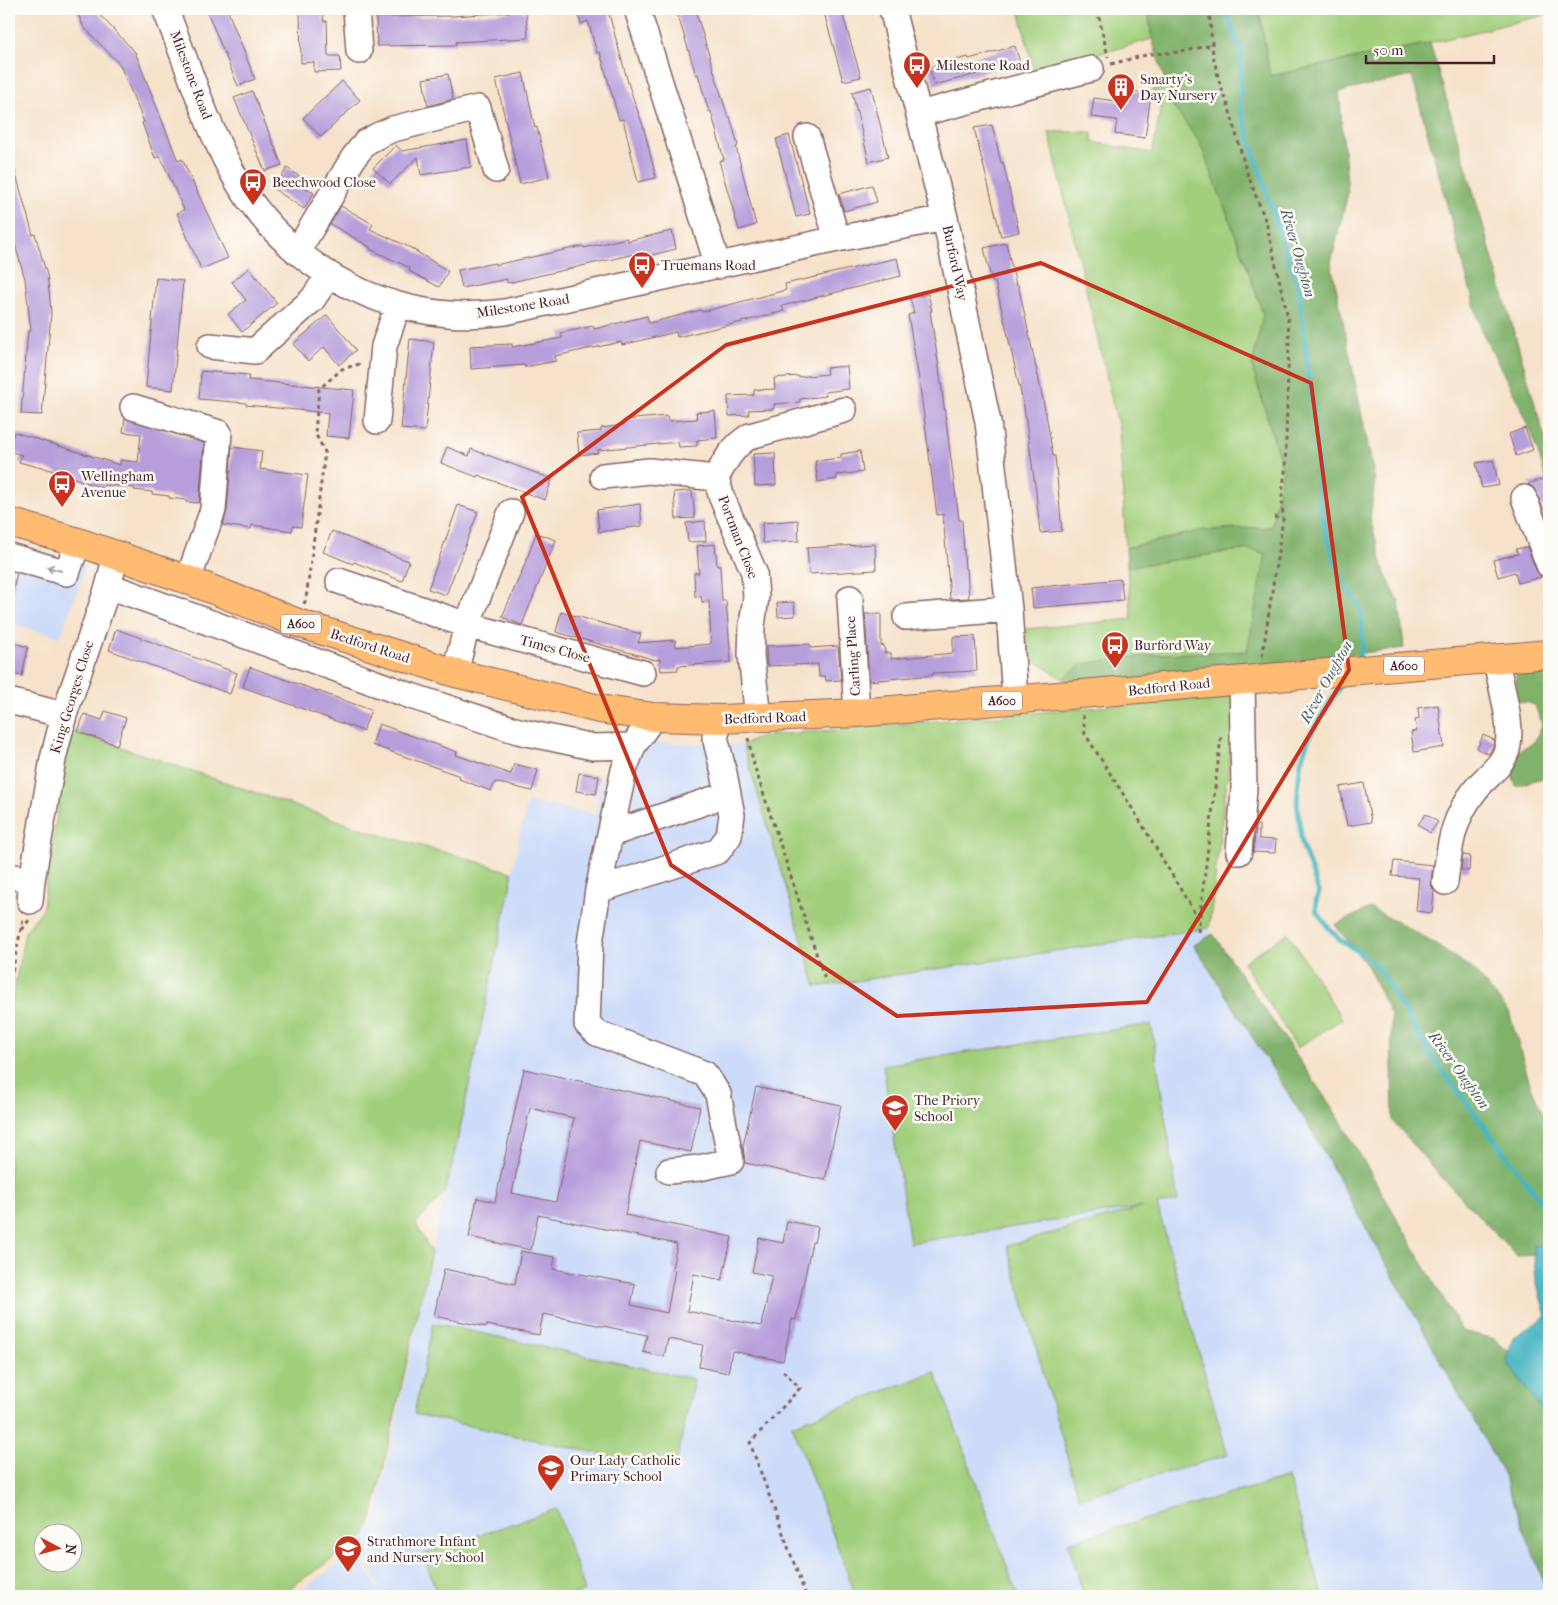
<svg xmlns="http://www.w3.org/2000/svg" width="1558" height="1605" font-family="'IM FELL French Canon',serif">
<rect width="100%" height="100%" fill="#fdfcf7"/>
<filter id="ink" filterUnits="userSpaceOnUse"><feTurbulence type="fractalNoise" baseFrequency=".02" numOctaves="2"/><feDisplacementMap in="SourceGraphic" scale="10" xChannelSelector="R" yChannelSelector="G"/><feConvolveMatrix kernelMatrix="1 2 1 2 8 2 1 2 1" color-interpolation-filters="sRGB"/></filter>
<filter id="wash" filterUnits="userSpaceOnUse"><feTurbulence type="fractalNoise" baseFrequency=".0096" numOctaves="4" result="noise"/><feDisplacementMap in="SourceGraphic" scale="20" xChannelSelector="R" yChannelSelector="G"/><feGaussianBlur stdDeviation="1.12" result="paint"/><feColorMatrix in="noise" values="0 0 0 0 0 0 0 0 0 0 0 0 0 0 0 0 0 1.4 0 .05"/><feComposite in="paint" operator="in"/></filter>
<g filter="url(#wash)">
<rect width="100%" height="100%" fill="#f6e2ca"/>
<path fill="#ccdbf9" d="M 9,543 L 87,565 L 60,637 L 9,623 Z
M 633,742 L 742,745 L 817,987 L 1209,928 L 1212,937 L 1423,1277 L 1549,1575 L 1549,1596 L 383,1596 L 357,1541 L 373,1530 L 527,802 L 595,814 L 600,780 L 615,786 Z
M 358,1550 L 381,1596 L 293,1596 Z"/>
<path fill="#a2cf7c" stroke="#767754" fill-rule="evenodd" d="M 1019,9 L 1148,9 L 1152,39 L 1034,72 Z
M 1259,9 L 1549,9 L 1549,14 L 1430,43 L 1269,76 Z
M 1167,87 L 1173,106 L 1200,143 L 1246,263 L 1263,314 L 1252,366 L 1283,470 L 1272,527 L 1204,530 L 1126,548 L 1119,430 L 1049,132 L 1092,132 L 1092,142 L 1152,153 L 1161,107 L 1152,90 Z
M 1248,549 L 1267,554 L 1247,652 L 1161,654 L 1081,664 L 1063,679 L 1029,657 L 1025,629 L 1132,619 L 1127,567 Z
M 1237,695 L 1209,928 L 816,987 L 743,745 L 762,736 Z
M 73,731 L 381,835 L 469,859 L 513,873 L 453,1162 L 444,1193 L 416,1224 L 431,1252 L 372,1519 L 364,1537 L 278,1596 L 9,1596 L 9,1017 L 25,932 L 42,910 L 63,775 ZM 42,1532 L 72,1532 L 72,1562 L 42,1562 Z
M 1288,933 L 1342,1019 L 1297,1048 L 1243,962 Z
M 1151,1024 L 1178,1201 L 1157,1205 L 1228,1455 L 1079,1498 L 1007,1246 L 1143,1207 L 910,1243 L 883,1065 Z
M 433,1323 L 694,1379 L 675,1470 L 414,1414 Z
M 935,1372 L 1018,1596 L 856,1596 L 792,1425 Z
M 1288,1477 L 1323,1596 L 1084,1596 L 1068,1542 Z
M 556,1509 L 585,1591 L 571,1596 L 438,1596 L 423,1554 Z"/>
<path fill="#81b26c" stroke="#66684c" d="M 1148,9 L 1259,9 L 1270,76 L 1430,43 L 1549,452 L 1549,489 L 1538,452 L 1519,404 L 1481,330 L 1412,76 L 1339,92 L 1348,193 L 1331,262 L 1375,480 L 1370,519 L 1385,574 L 1399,602 L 1404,648 L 1245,667 L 1072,685 L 1063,679 L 1081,664 L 1161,654 L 1247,651 L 1266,554 L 1248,549 L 1127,567 L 1126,548 L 1204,530 L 1271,527 L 1283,470 L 1252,366 L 1263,314 L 1246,263 L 1200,143 L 1173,106 L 1152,39 Z
M 1549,669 L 1549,776 L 1516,786 L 1509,765 L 1517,752 L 1535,741 L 1542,725 L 1535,705 L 1516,700 L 1516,671 Z
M 1370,908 L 1419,934 L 1474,970 L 1509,1012 L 1530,1084 L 1549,1128 L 1549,1267 L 1542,1255 L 1517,1256 L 1434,1169 L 1393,1121 L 1391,1015 L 1368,967 L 1335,925 Z
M 1213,934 L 1337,1115 L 1462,1331 L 1494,1339 L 1549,1387 L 1549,1478 L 1541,1481 L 1549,1508 L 1549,1596 L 1502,1471 L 1310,1128 L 1194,945 Z"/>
<path fill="#48b6c2" stroke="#496a76" d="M 1533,1244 L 1549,1248 L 1549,1420 L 1506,1361 L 1513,1337 L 1546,1317 L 1536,1281 Z"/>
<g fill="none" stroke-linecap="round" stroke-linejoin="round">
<path stroke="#48b6c2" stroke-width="5" d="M 1225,9 L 1241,52 L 1240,108 L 1275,219 L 1299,290 L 1317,449 L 1318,483 L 1324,526 L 1334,560 L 1341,576 L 1361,610 L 1363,648 L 1355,662
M 1344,680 L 1310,735 L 1301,761 L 1299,776 L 1297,802 L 1302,845 L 1319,892 L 1316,901 L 1317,912 L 1329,928 L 1339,939 L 1367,957 L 1380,971 L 1430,1054 L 1549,1212"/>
</g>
<g id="blocks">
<path fill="#b69edb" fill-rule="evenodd" d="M 76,9 L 94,9 L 135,52 L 178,161 L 182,159 L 228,258 L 201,269 L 177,213 L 184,210 L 160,156 L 155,158 L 142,123 L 144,122 L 120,65 L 83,26 Z
M 206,9 L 227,9 L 255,79 L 238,86 Z
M 300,9 L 324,9 L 323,21 L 327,21 L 328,56 L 340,56 L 341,71 L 314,72 L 314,62 L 301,63 Z
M 576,9 L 618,9 L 618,11 L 609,14 L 629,86 L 644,129 L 656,178 L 638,182 L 623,119 L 619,120 L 600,52 L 597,53 L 588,21 L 581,24 Z
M 676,9 L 695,9 L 728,117 L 730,117 L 734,131 L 738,146 L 736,147 L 756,225 L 739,230 L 719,161 L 724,160 L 711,111 L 709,112 L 698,74 L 696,75 Z
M 823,9 L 841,9 L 861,77 L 843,81 Z
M 526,11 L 528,38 L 456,42 L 456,45 L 377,46 L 376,17 L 453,16 Z
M 1015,46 L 1020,63 L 934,85 L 929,67 L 968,57 L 969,59 Z
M 523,73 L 535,128 L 537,127 L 549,177 L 520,184 L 496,79 Z
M 448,74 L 453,99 L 428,106 L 423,79 Z
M 342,81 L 360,100 L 321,137 L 303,118 Z
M 871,87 L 888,157 L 869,162 L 852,92 Z
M 252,91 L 282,165 L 265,171 L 234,98 Z
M 1132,91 L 1151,94 L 1145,138 L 1115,134 L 1117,120 L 1091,117 L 1094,98 L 1130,103 Z
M 992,125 L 1001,163 L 1003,162 L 1019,232 L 1001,236 L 974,128 Z
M 789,135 L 810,214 L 796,217 L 776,139 Z
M 467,140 L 471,167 L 421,175 L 418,157 L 390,184 L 373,168 L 396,145 L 402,151 Z
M 13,164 L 33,235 L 35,234 L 47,275 L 50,301 L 51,314 L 42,415 L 21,414 L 28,331 L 31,331 L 25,279 L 11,231 L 9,231 L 9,165 Z
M 287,168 L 302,178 L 299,184 L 314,193 L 304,209 L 274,189 Z
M 872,185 L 877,202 L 844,211 L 839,194 Z
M 341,206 L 373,224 L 370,229 L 409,247 L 448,271 L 439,287 L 409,271 L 410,268 L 370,249 L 370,247 L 330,224 Z
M 672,231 L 676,249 L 640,258 L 639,253 L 507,283 L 507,279 L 462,288 L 458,270 L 495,263 L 495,265 L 583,246 L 584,248 L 627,238 L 627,241 Z
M 1006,243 L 1016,285 L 1018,285 L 1022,302 L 1046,414 L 1053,456 L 1055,456 L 1062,531 L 1040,533 L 1036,492 L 1024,407 L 1005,323 L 995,282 L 992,282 L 984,248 Z
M 897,258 L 901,276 L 782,306 L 784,311 L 746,321 L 677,337 L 676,332 L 622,345 L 621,342 L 555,356 L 556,361 L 525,367 L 524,365 L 471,369 L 470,346 L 512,344 L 512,347 L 562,338 L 561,333 L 593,326 L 594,329 L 647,316 L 649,323 L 701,310 L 702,312 L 786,290 L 785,284 Z
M 249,268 L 277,303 L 242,332 L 228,314 L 246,300 L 232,282 Z
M 156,278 L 183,281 L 173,390 L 146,387 Z
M 928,294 L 932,311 L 930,311 L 939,368 L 959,520 L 962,520 L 965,569 L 967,569 L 969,598 L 950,599 L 943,514 L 937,515 L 919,379 L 908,315 L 914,313 L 910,298 Z
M 327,315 L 356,350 L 339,365 L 324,347 L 308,361 L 293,344 Z
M 410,339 L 434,342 L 425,431 L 401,429 Z
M 847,366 L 849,389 L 825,392 L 826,396 L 800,399 L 800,402 L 774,404 L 774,409 L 748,410 L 749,415 L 729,416 L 728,396 L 754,395 L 754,390 L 775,389 L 774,378 L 798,376 L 798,377 L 827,374 L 826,368 Z
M 201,371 L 249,375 L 248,380 L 354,390 L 349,438 L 326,436 L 328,413 L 246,405 L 246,403 L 199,399 Z
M 715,411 L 717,438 L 697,440 L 697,446 L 679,447 L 678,442 L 598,450 L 598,453 L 579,455 L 577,433 L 601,431 L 601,428 L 624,425 L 624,420 L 667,416 L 668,421 L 697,419 L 696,412 Z
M 125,418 L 204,443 L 199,503 L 186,502 L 186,500 L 169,498 L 169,496 L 152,494 L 152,492 L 134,490 L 135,488 L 104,485 L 103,488 L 39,466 L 38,467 L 19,462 L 22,455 L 9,451 L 14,432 L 120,465 L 120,460 L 138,462 L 141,434 L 123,432 Z
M 1525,428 L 1533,450 L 1516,456 L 1509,434 Z
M 232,447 L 262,451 L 260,469 L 308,475 L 301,527 L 293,526 L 292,531 L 252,525 L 251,529 L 223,525 L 227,511 Z
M 447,447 L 469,456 L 471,449 L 552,479 L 545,500 L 478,475 L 477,477 L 441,463 Z
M 860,451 L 863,472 L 836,475 L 837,479 L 818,482 L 815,461 L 841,458 L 841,454 Z
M 775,453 L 776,485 L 755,486 L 753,454 Z
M 1493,460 L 1499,485 L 1482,488 L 1476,463 Z
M 1544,479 L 1549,497 L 1549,525 L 1537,493 L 1533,487 L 1528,484 Z
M 692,491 L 695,518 L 676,519 L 674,492 Z
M 640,504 L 642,526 L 599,532 L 597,510 Z
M 458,505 L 478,512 L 446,595 L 428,589 Z
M 798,520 L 799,541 L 763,543 L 762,523 Z
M 705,521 L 706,541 L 688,542 L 686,523 Z
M 332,531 L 378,550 L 409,561 L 402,581 L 354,562 L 353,564 L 323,552 Z
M 536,533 L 556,540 L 522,625 L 502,617 L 525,564 Z
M 715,544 L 717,566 L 720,566 L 722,601 L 726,601 L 731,662 L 678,666 L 678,670 L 661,671 L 660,659 L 656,660 L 556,632 L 561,612 L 641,634 L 638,643 L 675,640 L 676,647 L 711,644 L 709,601 L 702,602 L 701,596 L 695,597 L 694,573 L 699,573 L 697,546 Z
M 875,544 L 876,570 L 809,574 L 807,548 Z
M 1527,547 L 1536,570 L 1541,577 L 1518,583 L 1515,572 L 1498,577 L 1493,560 L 1518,554 L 1516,549 Z
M 9,571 L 17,573 L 13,589 L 9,589 Z
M 1121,579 L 1123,600 L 1033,608 L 1031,588 Z
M 794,602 L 795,616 L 778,617 L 777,603 Z
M 865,614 L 881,614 L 881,646 L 884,645 L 885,653 L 891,653 L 891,659 L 953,653 L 953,637 L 975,636 L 977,671 L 933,673 L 933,675 L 869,681 Z
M 116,629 L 237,673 L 230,694 L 109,650 Z
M 9,642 L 28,647 L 22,676 L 9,673 Z
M 810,644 L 811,648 L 838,646 L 841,680 L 826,681 L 825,676 L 819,677 L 818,664 L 767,666 L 766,646 Z
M 250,667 L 371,710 L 363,731 L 243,687 Z
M 1438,705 L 1444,747 L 1414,752 L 1411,732 L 1417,731 L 1415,720 L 1419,719 L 1418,708 Z
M 105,711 L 126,718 L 117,745 L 78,732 L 84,714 L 102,720 Z
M 379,724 L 457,752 L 456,755 L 511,774 L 514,764 L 538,770 L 532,791 L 495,782 L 491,791 L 459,779 L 460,776 L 372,745 Z
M 1483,735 L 1494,740 L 1493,746 L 1489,754 L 1477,749 Z
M 579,773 L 599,776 L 596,794 L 576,791 Z
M 1364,783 L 1371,822 L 1347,826 L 1340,787 Z
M 1426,814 L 1438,822 L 1430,833 L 1418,824 Z
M 1256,825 L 1259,825 L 1259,839 L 1276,840 L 1275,853 L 1253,852 Z
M 1463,855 L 1470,856 L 1469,871 L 1461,870 Z
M 1394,861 L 1433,865 L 1431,881 L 1432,887 L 1434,891 L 1432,913 L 1416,911 L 1419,878 L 1392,876 Z
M 524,1069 L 700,1107 L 691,1152 L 640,1141 L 625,1215 L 732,1237 L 722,1280 L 694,1274 L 687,1311 L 761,1326 L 772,1276 L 752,1272 L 759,1238 L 783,1243 L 787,1221 L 818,1227 L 814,1242 L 812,1242 L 796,1320 L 792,1319 L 783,1361 L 732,1351 L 728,1373 L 699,1367 L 703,1345 L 668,1339 L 664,1357 L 643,1352 L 647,1335 L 543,1314 L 539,1335 L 487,1325 L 487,1327 L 434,1316 L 444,1269 L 515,1284 L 521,1251 L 555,1257 L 553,1269 L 635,1284 L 631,1305 L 667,1313 L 675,1270 L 672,1269 L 677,1244 L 538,1215 L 531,1250 L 469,1237 L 477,1198 L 495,1202 ZM 530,1108 L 574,1118 L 556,1202 L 512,1193 Z
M 756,1087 L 841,1105 L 825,1180 L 745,1163 L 743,1146 Z"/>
</g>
</g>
<g filter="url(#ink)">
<use href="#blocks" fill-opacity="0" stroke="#866363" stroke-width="1"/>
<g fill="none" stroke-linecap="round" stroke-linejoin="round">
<g stroke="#866363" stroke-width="28">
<path id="minor" d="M 165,9 C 187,62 204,119 231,170 C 274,251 356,306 448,314 C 467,316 486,314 505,312 L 837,239 L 945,218
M 356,9 L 359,51
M 637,9 L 718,266
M 892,9 L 945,218 L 988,422 L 1009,609 L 1015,700
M 919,114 L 1091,69
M 807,137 L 837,239
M 297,252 L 354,157 L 366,142 L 379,135 L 393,129 L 478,108 L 496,170
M 210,346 L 255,351 L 312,300 L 329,275
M 133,407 L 219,433 L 213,510 L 188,580
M 377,421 L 384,346 L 398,305
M 603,476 L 649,471 L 716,478
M 1524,498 L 1549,565
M 9,556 L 67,573 L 78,542
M 339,581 L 467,625 L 643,673
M 108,587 L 123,591 L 411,696 L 518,731 L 593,747 L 633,746
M 850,598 L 857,713
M 906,617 L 1009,609
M 455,673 L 467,625 L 511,512
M 9,701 L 64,715
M 653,717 L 633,746 L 624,770 L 598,890 L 590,943 L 587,1024 L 597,1033 L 705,1074 L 718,1094 L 731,1161 L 699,1168 L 669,1171
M 758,718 L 751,655 L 752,626 L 756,597 L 754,572 L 722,498 L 716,478 C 725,461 733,446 750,436 L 844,410
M 611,834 L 728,794
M 1239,852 L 1244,789 L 1242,680
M 9,876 L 32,880
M 1445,882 C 1450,844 1452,819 1476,789 C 1487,776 1502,766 1507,750 C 1514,724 1500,686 1496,659
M 598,890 L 718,851 L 729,836 L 732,815 L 724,773 L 715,737 L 721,719
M 30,901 L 32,880 L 53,759 L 64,715 L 108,587 L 116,555"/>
</g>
<g stroke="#866363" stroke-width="30">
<path id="major" d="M 9,522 L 78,542 L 188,580 L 298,623 L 455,673 L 599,709 L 653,717 L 721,719 L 857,713 L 1549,654"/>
</g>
<path stroke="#866363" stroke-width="3" stroke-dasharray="4 4" stroke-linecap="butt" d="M 1097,9 L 1108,57
M 1209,9 L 1213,55 L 1219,81 L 1229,108 L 1246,170 L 1266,222 L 1288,318 L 1289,341 L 1285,472 L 1282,494 L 1283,519 L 1262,658
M 1111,64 L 1150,54 L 1181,52 L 1212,45
M 1274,517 L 1283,519
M 304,604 L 306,599 L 325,452 L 315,433 L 319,389 L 342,369 L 363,363
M 1083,715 L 1085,734 L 1137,816 L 1200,922
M 748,738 L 754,765 L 825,980
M 22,930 L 29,920
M 1198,932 L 1221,737
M 9,987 L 23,919
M 783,1371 L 800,1388 L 750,1443 L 806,1596"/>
<use href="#minor" stroke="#fff" stroke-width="25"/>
<use href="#major" stroke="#febb71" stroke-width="28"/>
</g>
<defs><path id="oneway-shaft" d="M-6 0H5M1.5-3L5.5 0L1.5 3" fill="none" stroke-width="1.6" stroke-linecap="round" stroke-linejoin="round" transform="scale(1.25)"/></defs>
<use stroke="#ae9aa0" href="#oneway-shaft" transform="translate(54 569) rotate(-164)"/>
</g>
<path fill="none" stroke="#c8321e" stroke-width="4" stroke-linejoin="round" d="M 1041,263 L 1311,383 L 1349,670 L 1147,1002 L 897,1016 L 671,865 L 522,497 L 726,345 Z"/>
<defs>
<g id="bus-pin" transform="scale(1.4375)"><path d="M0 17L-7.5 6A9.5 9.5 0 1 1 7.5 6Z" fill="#c8321e" stroke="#fdfcf7"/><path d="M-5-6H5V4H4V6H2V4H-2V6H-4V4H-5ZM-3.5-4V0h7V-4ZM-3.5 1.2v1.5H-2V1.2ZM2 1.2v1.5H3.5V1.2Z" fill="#fff"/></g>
<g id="building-pin" transform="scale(1.4375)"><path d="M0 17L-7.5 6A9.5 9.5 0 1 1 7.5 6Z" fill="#c8321e" stroke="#fdfcf7"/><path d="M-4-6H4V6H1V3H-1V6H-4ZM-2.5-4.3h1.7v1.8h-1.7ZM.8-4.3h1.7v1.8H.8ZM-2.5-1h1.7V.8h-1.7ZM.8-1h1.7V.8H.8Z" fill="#fff"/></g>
<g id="school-pin" transform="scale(1.4375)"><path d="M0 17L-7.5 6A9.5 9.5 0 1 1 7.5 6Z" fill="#c8321e" stroke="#fdfcf7"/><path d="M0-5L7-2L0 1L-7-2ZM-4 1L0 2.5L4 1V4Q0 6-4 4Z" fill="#fff"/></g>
</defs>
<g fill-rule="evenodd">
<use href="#bus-pin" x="917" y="65"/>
<use href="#building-pin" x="1121" y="87"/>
<use href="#bus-pin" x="253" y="182"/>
<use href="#bus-pin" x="642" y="265"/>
<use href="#bus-pin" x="62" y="484"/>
<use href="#bus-pin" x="1115" y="645"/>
<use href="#school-pin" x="895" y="1108"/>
<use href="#school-pin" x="551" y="1468"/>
<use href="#school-pin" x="348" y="1549"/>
</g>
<g text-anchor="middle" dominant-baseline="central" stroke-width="5" stroke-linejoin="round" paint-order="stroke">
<g fill="#fdfcf7" stroke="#806168" stroke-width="1">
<rect x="281" y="614.5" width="40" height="19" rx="4"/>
<rect x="1384" y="656.5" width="40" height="19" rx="4"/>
<rect x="982" y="691.5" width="40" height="19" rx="4"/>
</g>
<g font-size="12" font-weight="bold" fill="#4a1f2b">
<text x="301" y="624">A600</text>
<text x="1404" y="666">A600</text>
<text x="1002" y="701">A600</text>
</g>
<g font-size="14" fill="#4a1f2b" stroke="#fdfcf7" text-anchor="start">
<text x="936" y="65">Milestone Road</text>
<text x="1140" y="79">Smarty's<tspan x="1140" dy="16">Day Nursery</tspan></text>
<text x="272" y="182">Beechwood Close</text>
<text x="661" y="265">Truemans Road</text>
<text x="81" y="476">Wellingham<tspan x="81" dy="16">Avenue</tspan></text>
<text x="1134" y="645">Burford Way</text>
<text x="914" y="1100">The Priory<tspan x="914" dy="16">School</tspan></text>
<text x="570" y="1460">Our Lady Catholic<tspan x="570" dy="16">Primary School</tspan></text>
<text x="367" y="1541">Strathmore Infant<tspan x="367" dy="16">and Nursery School</tspan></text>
</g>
<g font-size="14" fill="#4a1f2b" stroke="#fdfcf7">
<text transform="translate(191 75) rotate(69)">Milestone Road</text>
<text transform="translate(955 263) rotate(78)">Burford Way</text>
<text transform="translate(523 306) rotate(-9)">Milestone Road</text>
<text transform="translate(738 537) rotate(69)">Portman Close</text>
<text transform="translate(370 646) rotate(18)">Bedford Road</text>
<text transform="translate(555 649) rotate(15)">Times Close</text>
<text transform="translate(853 656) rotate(-94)">Carling Place</text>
<text transform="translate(1169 687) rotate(-6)">Bedford Road</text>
<text transform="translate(72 697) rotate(-73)">King Georges Close</text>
<text transform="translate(765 718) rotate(-2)">Bedford Road</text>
</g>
<g font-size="15" font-style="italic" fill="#495b67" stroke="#fdfcf7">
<text transform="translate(1298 253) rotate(74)">River Oughton</text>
<text transform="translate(1326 682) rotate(-61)">River Oughton</text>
<text transform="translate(1459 1070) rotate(54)">River Oughton</text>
</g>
</g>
<rect width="1558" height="1605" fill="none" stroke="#fdfcf7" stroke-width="30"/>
<g transform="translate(58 1548) rotate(96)"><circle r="24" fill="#fdfcf7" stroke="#b5a4a5"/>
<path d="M0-4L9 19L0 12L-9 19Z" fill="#c8321e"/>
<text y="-8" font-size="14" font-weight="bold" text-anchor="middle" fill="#4a1f2b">N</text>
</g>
<path d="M1366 55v8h128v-8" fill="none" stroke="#4a1f2b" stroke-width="2.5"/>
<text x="1373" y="55" font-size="15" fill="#4a1f2b" stroke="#fdfcf7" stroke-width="4" paint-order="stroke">50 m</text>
</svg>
